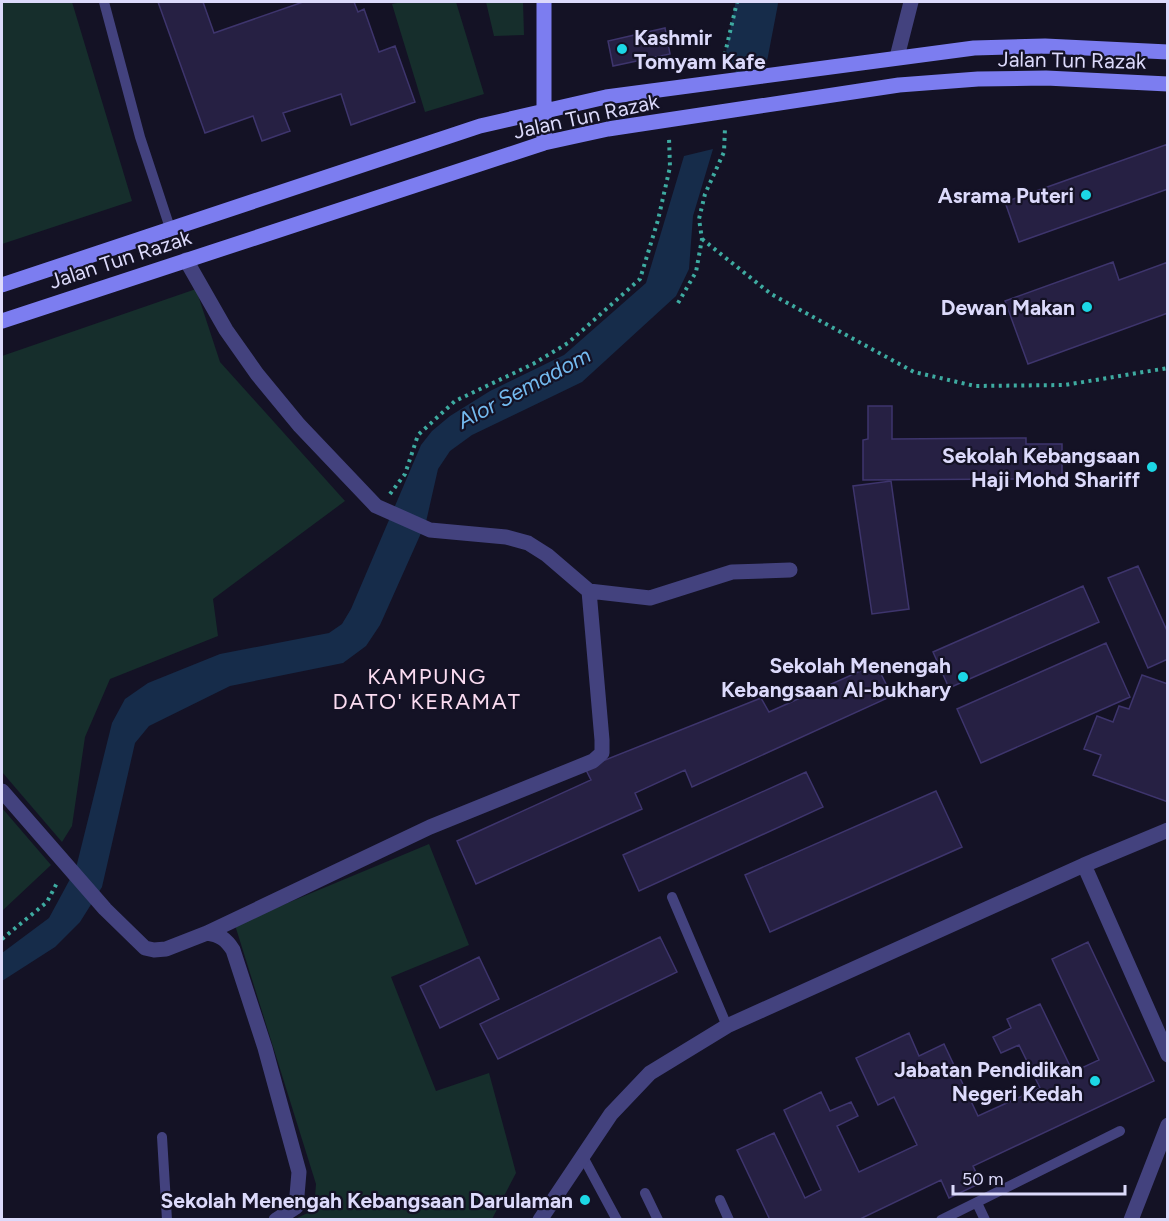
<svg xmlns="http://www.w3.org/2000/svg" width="1169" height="1221" font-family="Figtree,sans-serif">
<rect width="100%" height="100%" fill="#141225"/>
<path fill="#162e2c" d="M 2,2 L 72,2 L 132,201 L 2,244 Z
M 402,2 L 456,2 L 484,94 L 425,112 L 392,4 Z
M 486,2 L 523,2 L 524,35 L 494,36 Z
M 196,289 L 220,362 L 345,501 L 213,599 L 218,636 L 110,679 L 85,737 L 72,826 L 62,842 L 2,772 L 2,356 Z
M 2,808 L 51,865 L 2,911 Z
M 429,844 L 469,945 L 391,977 L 436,1091 L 489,1073 L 516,1173 L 492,1219 L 295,1219 L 314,1210 L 316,1184 L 235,925 Z"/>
<path fill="#162c4a" d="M 713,149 L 693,216 L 689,269 L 676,296 L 582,382 L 472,435 L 450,451 L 438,469 L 426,522 L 380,625 L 366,646 L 343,663 L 230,686 L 149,726 L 135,743 L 102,887 L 80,922 L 55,947 L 2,981 L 2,953 L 49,918 L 76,868 L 112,723 L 125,699 L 148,683 L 220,654 L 329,633 L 342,624 L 351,609 L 421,445 L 432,431 L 450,416 L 490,391 L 564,355 L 646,283 L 684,156 Z"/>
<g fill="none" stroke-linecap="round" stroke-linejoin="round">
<path stroke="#162c4a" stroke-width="42" d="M 747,54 L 757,2"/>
</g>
<path fill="#262043" stroke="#3e356d" stroke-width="1.5" d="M 158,2 L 203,2 L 214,33 L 303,2 L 354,2 L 358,12 L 364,9 L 379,52 L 395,46 L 415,102 L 351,125 L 341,94 L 283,113 L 290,131 L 262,141 L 253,116 L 205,133 Z
M 665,28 L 670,54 L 613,66 L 608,41 Z
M 1168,144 L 1168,189 L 1019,242 L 1005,202 Z
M 1113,262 L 1119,280 L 1168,262 L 1168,313 L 1028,364 L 1005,301 Z
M 868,406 L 892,406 L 892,439 L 1026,438 L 1026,444 L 1062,444 L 1062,476 L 1027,476 L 1027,479 L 863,480 L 863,440 L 868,439 Z
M 891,481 L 909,609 L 872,614 L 853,486 Z
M 1138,566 L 1168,633 L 1168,659 L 1148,668 L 1108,578 Z
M 1083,586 L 1099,622 L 949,688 L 933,652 Z
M 1106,643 L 1130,697 L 981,763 L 957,709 Z
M 876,664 L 892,696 L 692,787 L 685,770 L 635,793 L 642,809 L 476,884 L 457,841 L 591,780 L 585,768 L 761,698 L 769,712 Z
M 1142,675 L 1168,684 L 1168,802 L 1093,775 L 1101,755 L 1084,749 L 1097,716 L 1113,722 L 1119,706 L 1129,709 Z
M 806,772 L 823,807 L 639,891 L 623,855 Z
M 936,791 L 962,847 L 770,932 L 745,875 Z
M 660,937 L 677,972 L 498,1059 L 480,1024 Z
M 1088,942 L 1154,1081 L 973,1166 L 981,1183 L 949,1198 L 941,1180 L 858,1220 L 770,1220 L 737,1150 L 774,1133 L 805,1198 L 821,1190 L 784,1110 L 821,1092 L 830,1111 L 851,1102 L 858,1116 L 837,1126 L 859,1172 L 917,1145 L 894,1097 L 878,1105 L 856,1058 L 909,1033 L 919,1056 L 944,1044 L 978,1116 L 1040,1088 L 1019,1045 L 1001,1053 L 993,1037 L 1011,1028 L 1007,1019 L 1040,1004 L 1073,1072 L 1099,1060 L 1052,959 Z
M 479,957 L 499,999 L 440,1028 L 420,986 Z"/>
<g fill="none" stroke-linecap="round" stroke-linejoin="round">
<path stroke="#3eaba1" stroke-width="4" stroke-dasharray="3 4.5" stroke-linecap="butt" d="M 723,62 L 737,2
M 702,239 L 771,294 L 914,372 L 975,386 L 1065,385 L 1168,368
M 678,303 L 696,272 L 702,239 L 699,219 L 705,194 L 724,152 L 725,128
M 390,494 L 405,474 L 418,435 L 455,401 L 533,364 L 568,343 L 640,279 L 658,220 L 670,167 L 669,138
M 2,939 L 47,902 L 57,883"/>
<path stroke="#43427e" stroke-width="10" d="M 104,2 L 140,137 L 170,228
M 672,897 L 727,1026
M 162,1137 L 167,1220
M 582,1155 L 617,1220
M 645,1193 L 658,1220
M 720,1200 L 729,1220
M 977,1203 L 985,1220
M 941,1220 L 1120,1131"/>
<path stroke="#43427e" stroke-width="15" d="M 897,57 L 911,2
M 186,260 L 226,330 L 257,374 L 299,425 L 376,506 L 430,530 L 506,537 L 528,543 L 547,555 L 589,591 L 650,598 L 732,572 L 790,570
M 2,791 L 105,909 L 145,948 L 154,950 L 166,949 L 207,933 L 430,827 L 593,761 L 602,753 L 602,740 L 589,591
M 1084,865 L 1168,830
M 207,933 C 220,935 226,939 233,950 L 265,1048 L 299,1172 L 296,1207 L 276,1220
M 540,1220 L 611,1114 L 650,1073 L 727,1026 L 1084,865 L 1168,1055
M 1131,1220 L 1168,1125"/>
<path stroke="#7c7df0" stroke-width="15" d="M 544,143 L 544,2
M 2,285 L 480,126 L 606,97 L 974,48 L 1045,46 L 1168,52
M 2,321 L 544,143 L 608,129 L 899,85 L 978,79 L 1046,78 L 1168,84"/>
</g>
<g fill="#1cd7e5" stroke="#141225" stroke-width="2">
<circle cx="622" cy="49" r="6"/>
<circle cx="1086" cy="195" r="6"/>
<circle cx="1087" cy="307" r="6"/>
<circle cx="1152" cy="467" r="6"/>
<circle cx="963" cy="677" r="6"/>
<circle cx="1095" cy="1081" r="6"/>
<circle cx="585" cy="1200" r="6"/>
</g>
<g text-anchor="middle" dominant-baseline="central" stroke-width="4.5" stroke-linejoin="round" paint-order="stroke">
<g font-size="21" font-weight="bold" fill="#dcdafb" stroke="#141225" text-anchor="end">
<text x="634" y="37" text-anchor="start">Kashmir<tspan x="634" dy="24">Tomyam Kafe</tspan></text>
<text x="1074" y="195">Asrama Puteri</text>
<text x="1075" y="307">Dewan Makan</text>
<text x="1140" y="455">Sekolah Kebangsaan<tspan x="1140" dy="24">Haji Mohd Shariff</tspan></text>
<text x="951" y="665">Sekolah Menengah<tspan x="951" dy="24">Kebangsaan Al-bukhary</tspan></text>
<text x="1083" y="1069">Jabatan Pendidikan<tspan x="1083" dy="24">Negeri Kedah</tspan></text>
<text x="573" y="1200">Sekolah Menengah Kebangsaan Darulaman</text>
</g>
<g font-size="21" fill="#dcdafb" stroke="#141225">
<text transform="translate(1072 60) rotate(1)">Jalan Tun Razak</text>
<text transform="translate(586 116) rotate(-12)">Jalan Tun Razak</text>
<text transform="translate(120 259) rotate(-18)">Jalan Tun Razak</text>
</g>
<g font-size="22" font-style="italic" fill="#74baef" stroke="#141225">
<text transform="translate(524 388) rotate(-28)">Alor Semadom</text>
</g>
<g font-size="22" letter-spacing="1.5" fill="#fbdcf1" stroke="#141225">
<text x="427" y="676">KAMPUNG<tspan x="427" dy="25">DATO' KERAMAT</tspan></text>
</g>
</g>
<rect width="1169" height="1221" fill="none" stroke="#dcdafb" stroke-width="6"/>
<path d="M953 1185v9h172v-9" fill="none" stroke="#dcdafb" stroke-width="3"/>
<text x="962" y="1185" font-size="18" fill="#dcdafb" stroke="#141225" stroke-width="4.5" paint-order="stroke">50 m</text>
</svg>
